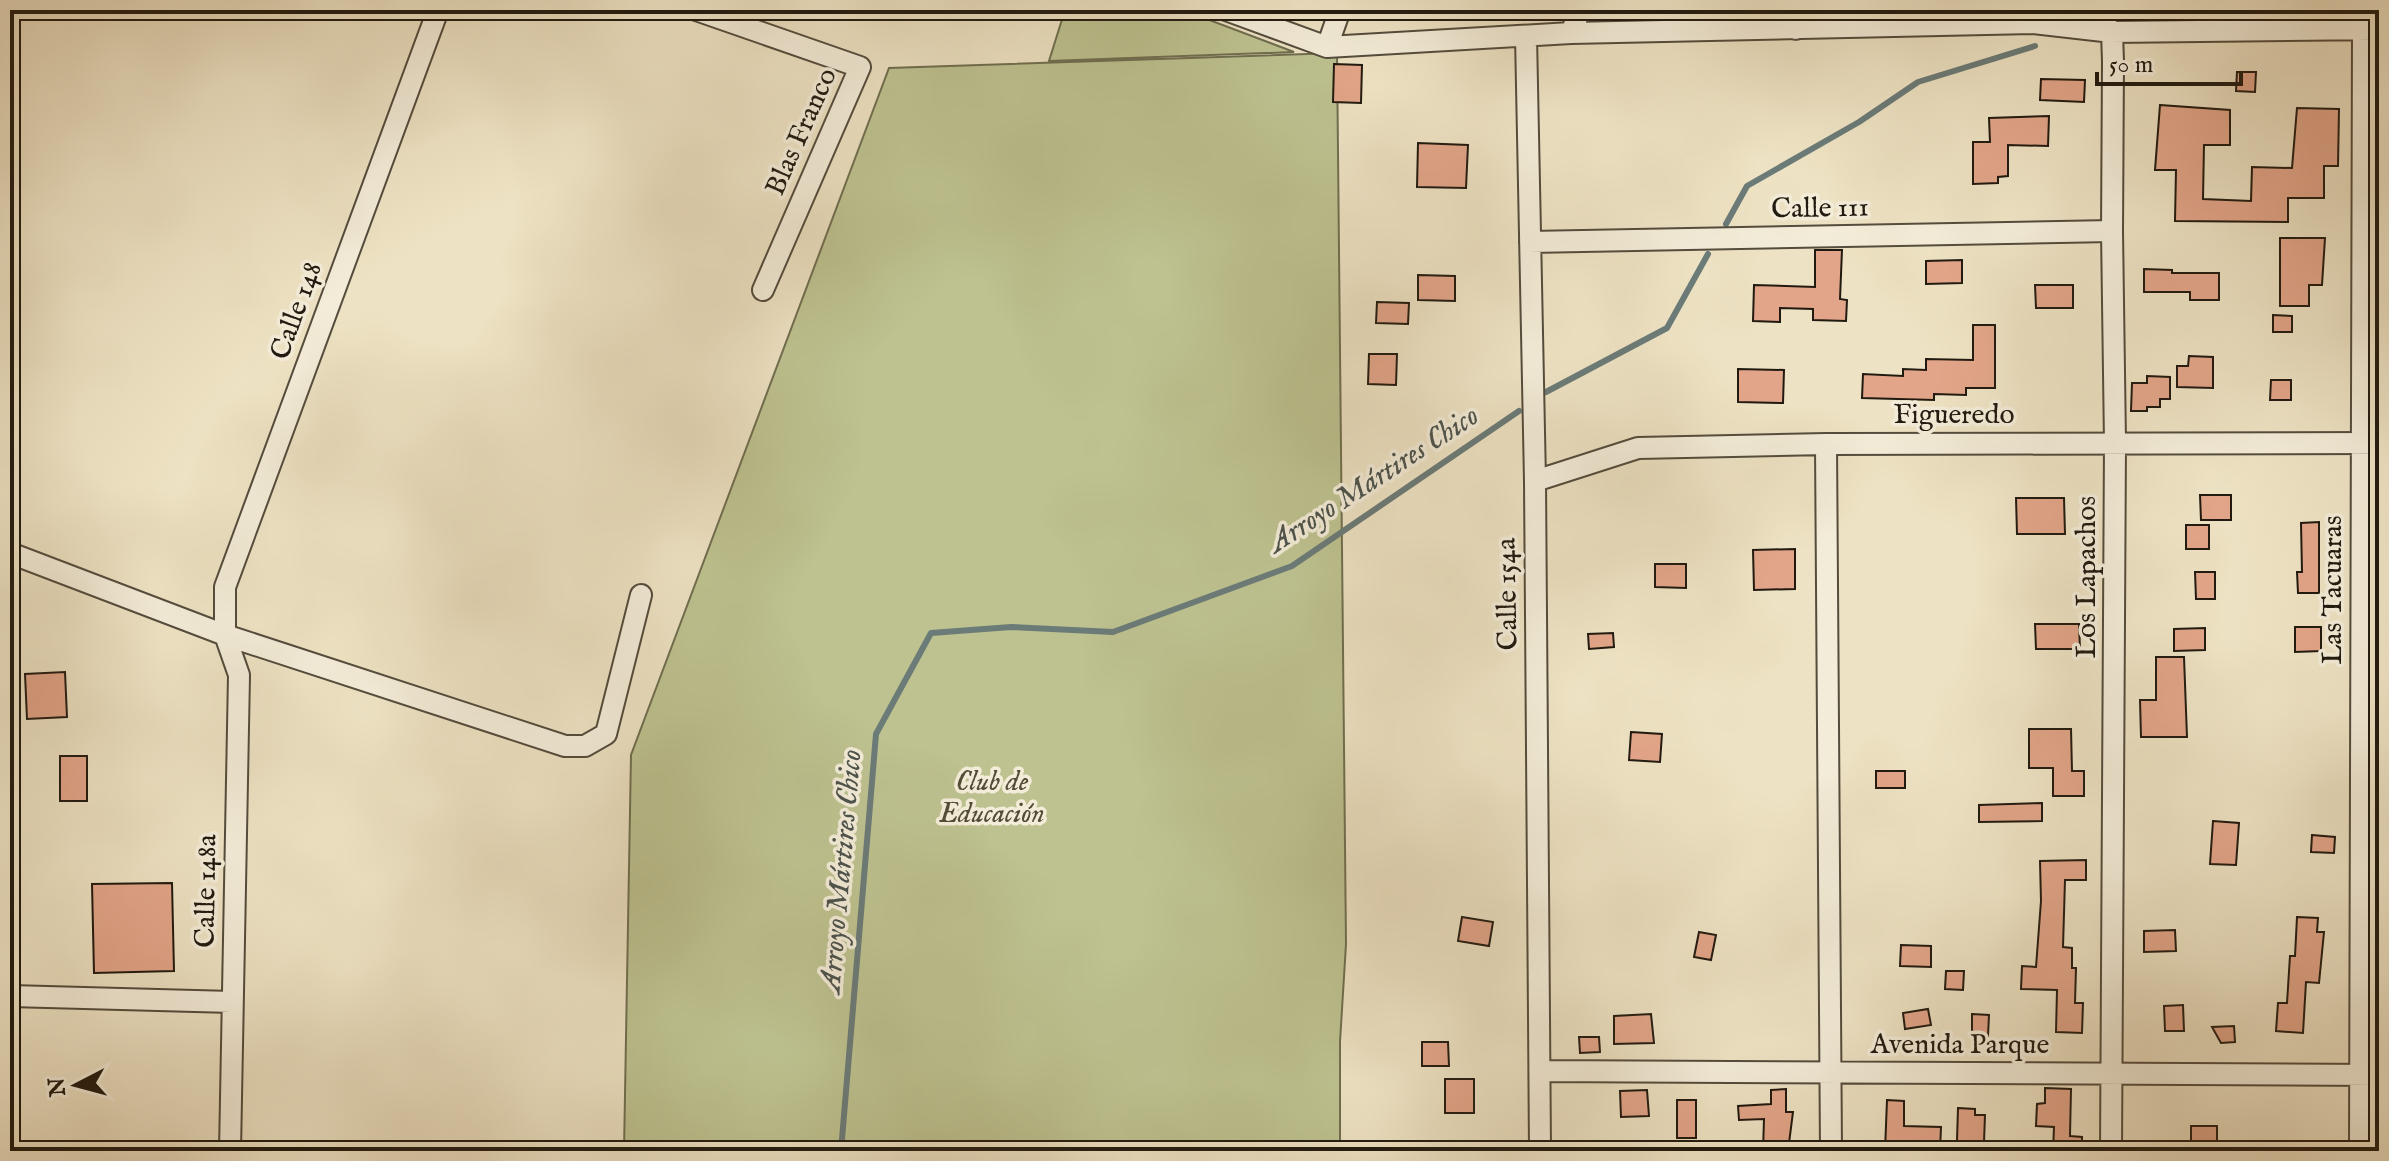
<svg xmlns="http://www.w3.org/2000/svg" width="2389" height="1161" font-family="'IM FELL English',serif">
<rect width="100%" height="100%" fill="#ede2c3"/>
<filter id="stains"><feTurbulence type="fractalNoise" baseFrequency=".0025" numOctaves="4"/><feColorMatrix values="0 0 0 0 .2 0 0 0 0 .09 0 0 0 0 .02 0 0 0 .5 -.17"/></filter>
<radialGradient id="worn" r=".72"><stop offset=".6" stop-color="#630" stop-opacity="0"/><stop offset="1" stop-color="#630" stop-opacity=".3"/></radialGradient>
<path fill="#bdc290" stroke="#6f6e50" stroke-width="2" d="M 1065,10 L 1183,10 L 1294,52 L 1049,61 Z
M 1337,53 L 1346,944 L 1340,1042 L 1340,1151 L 624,1151 L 631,755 L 889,68 Z"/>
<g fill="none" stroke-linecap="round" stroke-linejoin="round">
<path stroke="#6b7b78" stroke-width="6" d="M 1726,224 L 1747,186 L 1859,122 L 1918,82 L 2035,46
M 1546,392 L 1667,328 L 1708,254
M 841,1151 L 876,734 L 931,633 L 1011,627 L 1113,632 L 1292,566 L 1519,411"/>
</g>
<path fill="#e2a589" stroke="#211a10" stroke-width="2" d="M 1334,64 L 1362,65 L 1361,103 L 1333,102 Z
M 2237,72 L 2256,72 L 2255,92 L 2236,91 Z
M 2041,79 L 2085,80 L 2084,102 L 2040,100 Z
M 2160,105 L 2230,110 L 2230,145 L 2204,145 L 2203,199 L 2251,201 L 2252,167 L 2292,168 L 2297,108 L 2339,109 L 2338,166 L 2324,166 L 2324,198 L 2288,198 L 2288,222 L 2175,221 L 2176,170 L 2155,170 Z
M 2049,116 L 2048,146 L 2008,145 L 2008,176 L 1998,177 L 1998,183 L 1973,184 L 1973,142 L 1990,142 L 1989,118 Z
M 1418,143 L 1468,145 L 1466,188 L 1417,187 Z
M 2280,238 L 2325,238 L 2322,285 L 2309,285 L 2309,306 L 2280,306 Z
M 1815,250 L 1842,250 L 1840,299 L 1847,300 L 1846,321 L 1813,320 L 1813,309 L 1780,308 L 1780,322 L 1753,321 L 1754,285 L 1815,287 Z
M 1962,260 L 1962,283 L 1926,284 L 1926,261 Z
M 2144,269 L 2172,270 L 2172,273 L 2219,273 L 2219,300 L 2190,300 L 2190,292 L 2144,292 Z
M 1418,275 L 1455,276 L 1455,301 L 1418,300 Z
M 2035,285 L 2073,285 L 2073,308 L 2036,308 Z
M 1377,302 L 1409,303 L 1408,324 L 1376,323 Z
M 2273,315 L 2292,316 L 2292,332 L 2273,332 Z
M 1973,325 L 1995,325 L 1995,388 L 1966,388 L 1966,395 L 1934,394 L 1934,400 L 1862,398 L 1863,374 L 1903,376 L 1903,369 L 1926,370 L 1926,359 L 1973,360 Z
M 1369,354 L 1397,354 L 1396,385 L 1368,384 Z
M 2189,356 L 2213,357 L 2213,388 L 2177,387 L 2177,366 L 2188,366 Z
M 1738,369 L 1784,370 L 1783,403 L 1738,402 Z
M 2147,376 L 2170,377 L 2170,399 L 2160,399 L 2160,407 L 2147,407 L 2147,411 L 2131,411 L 2132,383 L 2147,383 Z
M 2271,380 L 2291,380 L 2291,400 L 2270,400 Z
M 2200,495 L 2231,495 L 2231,520 L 2201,520 Z
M 2016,498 L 2064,498 L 2065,534 L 2017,534 Z
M 2319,522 L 2319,593 L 2298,593 L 2297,572 L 2302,572 L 2301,523 Z
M 2186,525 L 2209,525 L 2209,549 L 2186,549 Z
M 1795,549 L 1795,589 L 1754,590 L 1753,550 Z
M 1655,564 L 1686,564 L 1686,588 L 1655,587 Z
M 2195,572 L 2215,572 L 2215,599 L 2196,599 Z
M 2035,624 L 2079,624 L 2080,649 L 2036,649 Z
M 2295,627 L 2321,627 L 2321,651 L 2295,652 Z
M 2205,628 L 2205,650 L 2174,651 L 2174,629 Z
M 1613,633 L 1614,647 L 1589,649 L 1588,634 Z
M 2156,657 L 2184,657 L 2187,737 L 2141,737 L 2140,700 L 2156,700 Z
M 65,672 L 67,717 L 27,719 L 25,674 Z
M 2029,729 L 2071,729 L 2072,771 L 2084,771 L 2084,796 L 2053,796 L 2053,768 L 2029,768 Z
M 1631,732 L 1662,734 L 1660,762 L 1629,760 Z
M 60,756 L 87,756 L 87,801 L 60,801 Z
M 1876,771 L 1905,771 L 1905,788 L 1876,788 Z
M 2042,803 L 2042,821 L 1979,822 L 1979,805 Z
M 2213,821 L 2239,823 L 2236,865 L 2210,864 Z
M 2312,835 L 2335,837 L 2334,853 L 2311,852 Z
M 2086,860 L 2086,880 L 2065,880 L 2063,947 L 2072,948 L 2072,968 L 2076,968 L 2075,1003 L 2083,1003 L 2082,1033 L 2056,1032 L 2057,990 L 2021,989 L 2022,966 L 2036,967 L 2041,901 L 2040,861 Z
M 172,883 L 174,971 L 94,973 L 92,884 Z
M 1462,917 L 1493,922 L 1489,946 L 1458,941 Z
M 2297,917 L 2318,918 L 2317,932 L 2324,932 L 2319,983 L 2306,982 L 2303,1033 L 2276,1031 L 2278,1003 L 2287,1003 L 2290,956 L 2295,956 Z
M 2175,930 L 2176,951 L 2144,952 L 2144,931 Z
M 1699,932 L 1716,935 L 1711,960 L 1694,957 Z
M 1901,945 L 1931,946 L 1931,967 L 1900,966 Z
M 1946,971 L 1964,971 L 1963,990 L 1945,989 Z
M 2183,1005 L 2184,1031 L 2165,1031 L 2164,1006 Z
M 1928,1009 L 1931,1025 L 1905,1029 L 1903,1013 Z
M 1651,1014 L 1654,1043 L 1614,1044 L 1614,1016 Z
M 1972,1014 L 1989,1015 L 1988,1036 L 1972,1036 Z
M 2234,1026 L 2235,1042 L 2221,1043 L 2212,1027 Z
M 1579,1037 L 1599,1037 L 1600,1052 L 1580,1053 Z
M 1422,1042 L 1448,1042 L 1449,1066 L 1422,1066 Z
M 1445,1079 L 1474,1079 L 1474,1113 L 1445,1113 Z
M 2045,1088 L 2071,1089 L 2070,1136 L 2082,1137 L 2082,1151 L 2053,1151 L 2054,1127 L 2036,1126 L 2037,1104 L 2045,1103 Z
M 1786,1089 L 1786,1112 L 1793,1112 L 1788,1151 L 1763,1151 L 1764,1119 L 1739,1120 L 1738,1106 L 1771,1104 L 1771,1090 Z
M 1647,1090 L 1649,1116 L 1621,1117 L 1620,1091 Z
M 1677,1100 L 1696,1100 L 1696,1138 L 1677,1138 Z
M 1887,1100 L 1904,1101 L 1904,1126 L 1941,1127 L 1940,1151 L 1885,1151 Z
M 1958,1108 L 1975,1109 L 1975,1115 L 1985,1115 L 1984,1142 L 1957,1141 Z
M 2191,1126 L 2217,1126 L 2217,1149 L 2191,1151 Z"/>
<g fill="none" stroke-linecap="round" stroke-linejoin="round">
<g stroke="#544c3d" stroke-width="24">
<path id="minor" d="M 696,10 L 860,67 L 763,290
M 1226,10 L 1327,47 L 1571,33 L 2033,23 L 2112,32 L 2379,29
M 2093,10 L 2112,32 L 2113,62 L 2112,231 L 2115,443 L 2111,1151
M 1796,29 L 1803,10
M 1571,33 L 1580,10
M 1526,36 L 1535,481 L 1540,1151
M 1327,47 L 1340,10
M 1530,242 L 2112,231
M 1826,444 L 1831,1151
M 1535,481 L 1638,448 L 1826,444 L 2379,443
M 10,553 L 225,635 L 565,746 L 585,746 L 606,734 L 641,595
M 10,996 L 232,1002
M 1540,1071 L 2379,1075
M 230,1151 L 239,675 L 225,635 L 225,587 L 438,10
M 2360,1151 L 2363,29"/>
</g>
<use href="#minor" stroke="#f3ecd8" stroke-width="20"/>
</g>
<g text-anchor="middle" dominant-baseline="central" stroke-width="7" stroke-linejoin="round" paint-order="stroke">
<g font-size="28" fill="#211a10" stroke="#f3ecd8">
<text transform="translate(802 132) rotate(-66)">Blas Franco</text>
<text transform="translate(1820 209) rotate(-1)">Calle 111</text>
<text transform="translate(297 311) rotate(-70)">Calle 148</text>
<text x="1954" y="415">Figueredo</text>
<text transform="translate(2087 577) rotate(-90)">Los Lapachos</text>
<text transform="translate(2333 590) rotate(-90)">Las Tacuaras</text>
<text transform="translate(1508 594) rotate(-91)">Calle 154a</text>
<text transform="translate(207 891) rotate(-89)">Calle 148a</text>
<text x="1960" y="1045">Avenida Parque</text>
</g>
<g font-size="28" font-style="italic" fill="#504c36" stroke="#f3ecd8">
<text x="992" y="782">Club de<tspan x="992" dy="32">Educación</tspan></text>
</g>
<g font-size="30" font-style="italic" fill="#4c534d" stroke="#f3ecd8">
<text transform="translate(1374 480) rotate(-33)">Arroyo Mártires Chico</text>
<text transform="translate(842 871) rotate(-85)">Arroyo Mártires Chico</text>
</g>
</g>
<rect width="2389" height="1161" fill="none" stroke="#ede2c3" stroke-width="40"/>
<rect x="12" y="12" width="2365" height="1137" fill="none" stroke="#211a10" stroke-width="4"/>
<rect x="20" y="20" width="2349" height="1121" fill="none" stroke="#211a10" stroke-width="2"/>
<g transform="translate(76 1085) rotate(264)" stroke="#f3ecd8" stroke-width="6" paint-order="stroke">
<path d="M0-6L14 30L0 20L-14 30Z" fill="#211a10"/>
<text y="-12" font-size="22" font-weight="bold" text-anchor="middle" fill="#211a10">N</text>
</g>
<path d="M2097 72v12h144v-12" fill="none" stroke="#211a10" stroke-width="4"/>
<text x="2109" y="72" font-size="24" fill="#211a10" stroke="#f3ecd8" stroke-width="6" paint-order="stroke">50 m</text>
<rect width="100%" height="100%" filter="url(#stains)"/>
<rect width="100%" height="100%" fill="url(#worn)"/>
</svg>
